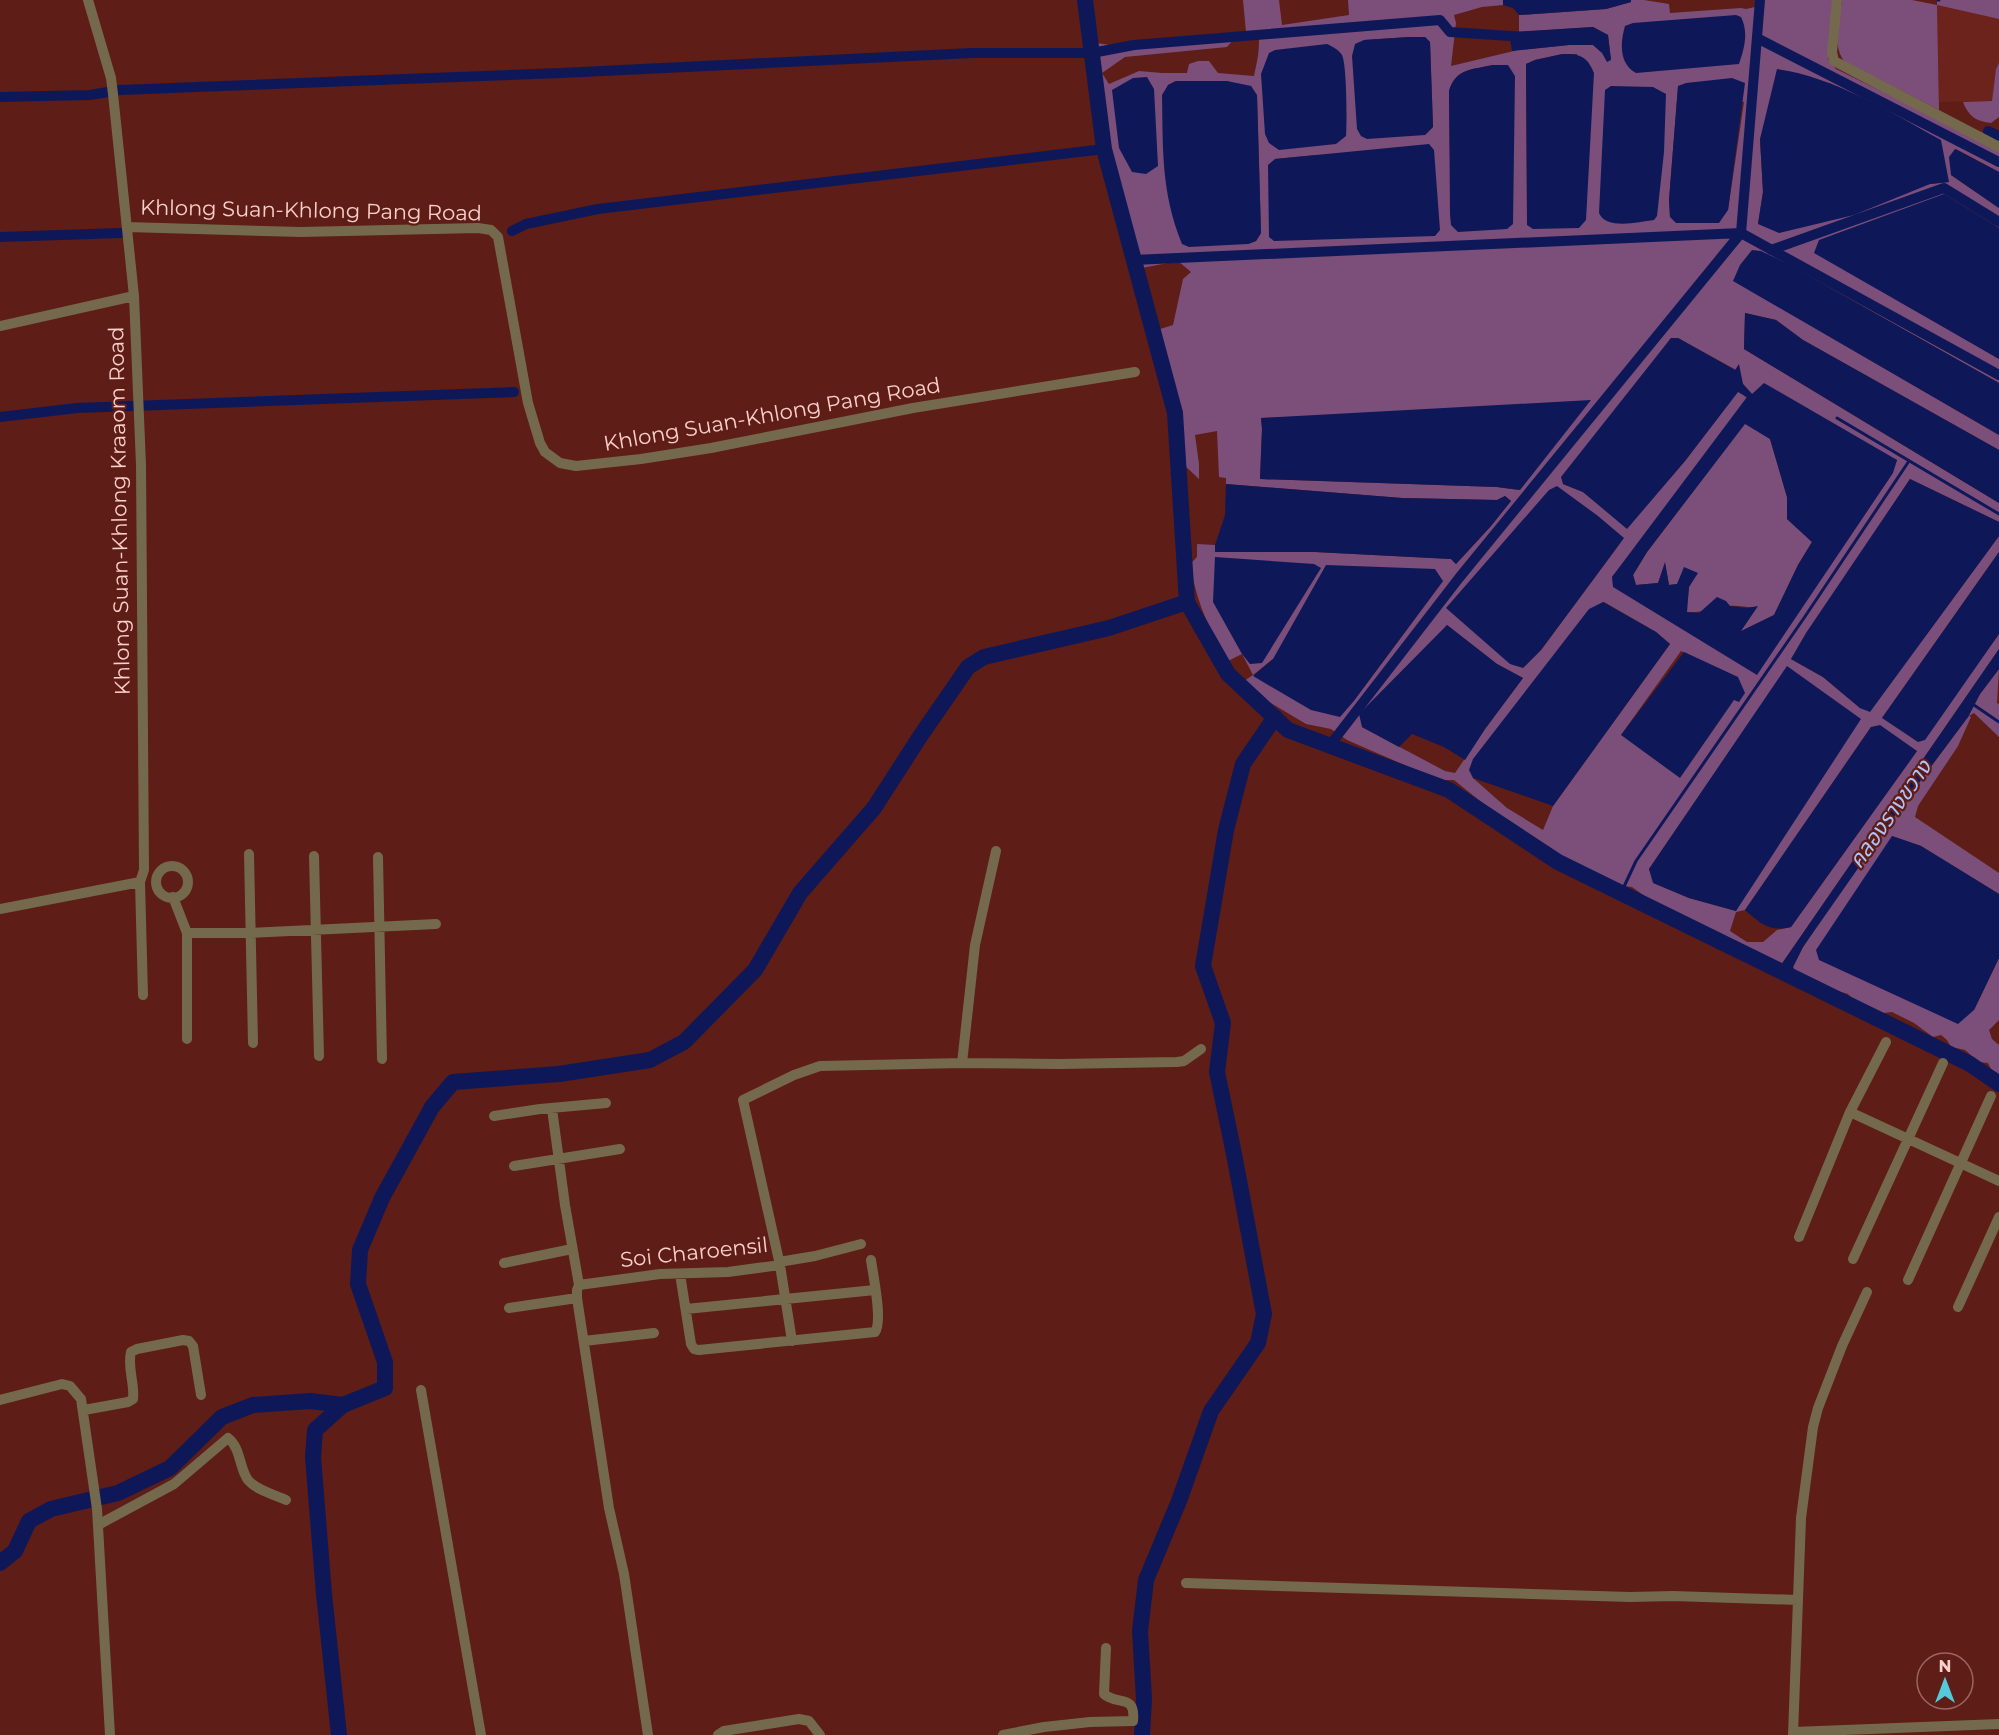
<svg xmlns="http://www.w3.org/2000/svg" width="1999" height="1735" font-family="Montserrat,'Noto Sans Thai',sans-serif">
<rect width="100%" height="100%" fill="#5e1d16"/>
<path fill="#6c231c" d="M 1937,5 L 1999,19 L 1999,63 L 1996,69 L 1992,101 L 1939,102 Z"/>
<path fill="#7c4e7a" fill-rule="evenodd" d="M 1243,0 L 1279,0 L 1282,25 L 1349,15 L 1348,0 L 1503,0 L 1503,5 L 1482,7 L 1454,15 L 1456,23 L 1451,66 L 1518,50 L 1569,45 L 1593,45 L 1611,60 L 1608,35 L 1593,27 L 1519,32 L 1519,15 L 1606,9 L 1631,2 L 1631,0 L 1644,0 L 1669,4 L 1670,13 L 1741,8 L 1746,9 L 1755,7 L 1756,0 L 1833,0 L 1828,59 L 1836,69 L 1926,113 L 1999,152 L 1999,172 L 1956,149 L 1951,175 L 1999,208 L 1999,228 L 1944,194 L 1916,310 L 1999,359 L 1999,383 L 1786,263 L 1733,280 L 1999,435 L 1999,450 L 1803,340 L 1776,320 L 1745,313 L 1744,349 L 1999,503 L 1999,522 L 1910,479 L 1791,659 L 1823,677 L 1860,708 L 1870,711 L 1999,536 L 1999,552 L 1882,718 L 1991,645 L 1999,634 L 1999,649 L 1781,965 L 1775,965 L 1657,905 L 1632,887 L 1615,885 L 1541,844 L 1490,809 L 1454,780 L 1439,780 L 1347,740 L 1331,729 L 1306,724 L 1269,702 L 1244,681 L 1253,675 L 1242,654 L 1228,661 C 1208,627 1197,603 1190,564 L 1197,557 L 1197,544 L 1215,545 L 1215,552 L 1315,552 L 1451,559 L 1456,564 L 1491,526 L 1511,501 L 1505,496 L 1497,500 L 1402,498 L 1226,484 L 1226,478 L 1219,477 L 1217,431 L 1195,435 L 1199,464 L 1199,479 L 1183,464 C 1180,417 1170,375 1157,330 L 1173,325 L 1183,279 L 1191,272 L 1178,261 L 1142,268 C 1118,202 1096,114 1097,43 L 1110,45 L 1211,34 L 1239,33 L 1227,47 L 1125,57 L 1102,73 L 1109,84 L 1139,71 L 1162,73 L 1187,73 L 1189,64 L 1198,61 L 1209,61 L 1218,73 L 1254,76 C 1257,61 1259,55 1259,39 L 1440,24 L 1439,17 L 1246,32 ZM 1409,37 L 1425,37 L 1430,42 L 1433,127 L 1425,135 L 1364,40 ZM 1562,54 L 1577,54 L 1586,220 L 1527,225 L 1526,64 L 1535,60 ZM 1493,65 L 1508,65 L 1451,225 L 1449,91 C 1456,68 1472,70 1493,65 ZM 1176,81 L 1251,86 L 1257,96 L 1261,233 L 1256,241 L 1248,244 L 1168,85 ZM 1823,82 L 1832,84 L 1949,182 L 1930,184 L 1758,224 L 1763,192 L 1760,139 ZM 1678,87 L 1744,102 L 1728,210 L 1670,217 L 1669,200 ZM 1316,155 L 1269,237 L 1275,159 ZM 1671,338 L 1678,338 L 1736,370 L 1743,384 L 1752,394 L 1897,460 L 1892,473 L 1757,674 L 1612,577 L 1655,523 L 1747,398 L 1738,391 L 1685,461 L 1627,528 L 1583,492 L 1563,484 ZM 1387,413 L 1519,490 L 1497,487 L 1260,479 L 1262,429 L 1261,418 ZM 1624,538 L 1541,650 L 1523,668 ZM 1443,581 L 1353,702 L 1253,675 L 1273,659 ZM 1604,602 L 1656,632 L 1670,644 L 1553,806 L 1543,830 L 1507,808 L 1473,778 ZM 1447,625 L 1497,664 L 1523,678 L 1485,729 L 1455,773 L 1445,771 L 1362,727 ZM 1681,651 L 1737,677 L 1735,699 L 1621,735 ZM 1787,667 L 1736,911 L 1689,898 L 1654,883 L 1649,869 ZM 1871,727 L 1917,751 L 1791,927 L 1777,930 L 1763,942 L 1747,942 L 1730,931 L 1736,912 L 1745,910 Z
M 1842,0 L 1912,0 L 1937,5 L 1937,0 L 1999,0 L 1999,19 L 1937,5 L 1939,110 L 1845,62 C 1831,46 1840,19 1842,0 Z
M 1999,63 L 1999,117 L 1991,123 C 1976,121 1969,117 1963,102 L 1992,101 L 1996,69 Z
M 1745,423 L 1770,439 L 1787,497 L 1787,519 L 1812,542 L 1798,565 L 1774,615 L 1740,632 L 1757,607 C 1747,608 1739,605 1729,606 C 1714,608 1702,613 1686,612 L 1689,587 L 1697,573 L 1677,584 L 1669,585 L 1665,564 L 1658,583 L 1636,585 L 1633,575 L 1647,552 Z
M 1999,669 L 1997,703 L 1999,704 L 1999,737 L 1974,713 L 1969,716 L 1971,717 L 1958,746 L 1918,806 L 1915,817 L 1999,873 L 1999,894 L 1921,846 L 1892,836 L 1974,1010 L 1999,958 L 1999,1020 L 1989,1030 L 1992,1039 L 1999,1045 L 1999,1074 L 1991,1069 L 1988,1063 L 1979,1062 L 1965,1050 L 1951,1047 L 1947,1040 L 1941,1035 L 1933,1037 L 1914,1023 L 1892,1012 L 1883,1013 L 1859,1006 L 1848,994 L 1820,986 L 1795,972 L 1793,967 L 1803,947 L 1823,917 L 1903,804 L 1968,717 L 1980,694 Z"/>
<path fill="#0e1858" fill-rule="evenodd" d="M 1503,0 L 1631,0 L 1631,2 L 1606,9 L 1519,15 L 1513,8 L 1503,5 Z
M 1736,15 L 1741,17 C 1749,33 1744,49 1739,64 L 1636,73 C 1619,64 1620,43 1625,26 L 1633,23 Z
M 1593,27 L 1608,35 L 1611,60 L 1607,62 L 1602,53 L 1593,45 L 1569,45 L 1512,51 L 1510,39 L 1513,32 Z
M 1409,37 L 1425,37 L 1430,42 L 1433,127 L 1425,135 L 1367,139 L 1361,136 L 1357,129 L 1352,56 L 1355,44 L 1364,40 Z
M 1327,44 C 1333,47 1338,49 1342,55 C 1347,66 1347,122 1346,136 L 1336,144 L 1279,150 L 1269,143 L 1265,134 L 1261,74 L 1269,53 L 1275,50 Z
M 1563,54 C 1580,54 1587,56 1594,73 L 1586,220 L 1579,228 L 1533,229 L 1527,225 L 1527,212 L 1526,64 L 1535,60 Z
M 1493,65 L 1508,65 L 1515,76 L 1513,224 L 1507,229 L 1458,232 L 1451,225 L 1450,214 L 1449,91 C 1456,68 1472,70 1493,65 Z
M 1777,69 C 1832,76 1893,113 1941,140 L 1949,182 L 1930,184 L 1854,215 L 1779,233 L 1758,224 L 1763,192 L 1760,139 Z
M 1147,77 L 1154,89 L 1158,166 L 1146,174 L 1132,172 L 1119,148 L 1112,90 L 1133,78 Z
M 1732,78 L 1745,83 L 1728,210 L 1719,223 L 1676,223 L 1670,217 L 1669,200 L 1678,86 L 1686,83 Z
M 1176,81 L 1227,81 L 1251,86 L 1257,95 L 1261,233 L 1256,241 L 1248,244 L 1189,247 L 1182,244 C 1161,192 1163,150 1162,95 L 1168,85 Z
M 1611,86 L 1653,87 L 1666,94 L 1664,152 L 1657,216 L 1654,220 C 1638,222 1606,230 1599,213 L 1605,90 Z
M 1429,144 L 1434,150 L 1440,230 L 1435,236 L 1274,241 L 1269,237 L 1268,165 L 1275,159 Z
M 1955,149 L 1999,172 L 1999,208 L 1951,175 L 1949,157 Z
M 1944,194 L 1999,228 L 1999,359 L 1814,253 L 1819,240 Z
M 1752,250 L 1761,251 L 1786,263 L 1999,383 L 1999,435 L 1733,281 L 1740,265 Z
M 1745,313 L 1776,320 L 1803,340 L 1999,450 L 1999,503 L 1744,349 Z
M 1671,338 L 1678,338 L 1735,370 L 1739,364 L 1743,384 L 1752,394 L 1764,383 L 1897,460 L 1893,473 L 1757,675 L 1613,587 L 1612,577 L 1747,397 L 1738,392 L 1685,461 L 1627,529 L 1583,492 L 1563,484 L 1561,477 ZM 1745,424 L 1770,439 L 1787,497 L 1787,519 L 1812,542 L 1798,565 L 1774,615 L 1741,631 L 1758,606 L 1747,608 L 1730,606 L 1726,601 L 1717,597 L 1699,613 L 1687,612 L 1689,587 L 1698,573 L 1684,567 L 1677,584 L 1669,585 L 1665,562 L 1658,583 L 1636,585 L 1633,575 L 1647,552 Z
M 1591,400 L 1520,490 L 1497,487 L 1260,479 L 1262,429 L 1261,418 Z
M 1910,479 L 1999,522 L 1999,536 L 1870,712 L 1860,708 L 1823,677 L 1791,659 L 1806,633 Z
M 1226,484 L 1402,498 L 1497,500 L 1505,496 L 1511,501 L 1491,526 L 1456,564 L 1451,559 L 1315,552 L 1215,552 L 1215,545 L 1225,515 Z
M 1557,486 L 1598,516 L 1624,538 L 1541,650 L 1523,668 L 1510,664 L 1446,608 L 1549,490 Z
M 1999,552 L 1999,634 L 1925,740 L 1918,742 L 1882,718 Z
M 1215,557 L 1314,564 L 1321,568 L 1262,663 L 1250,664 L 1242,654 L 1213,602 Z
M 1326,565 L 1435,569 L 1443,581 L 1353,702 L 1340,717 L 1311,710 L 1253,676 L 1273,659 Z
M 1603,602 L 1656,632 L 1670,644 L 1553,806 L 1473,778 L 1469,770 L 1473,759 L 1589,609 Z
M 1447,625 L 1497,664 L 1523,678 L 1485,729 L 1465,760 L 1444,747 L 1412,734 L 1399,747 L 1362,727 L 1359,714 Z
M 1999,649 L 1999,669 L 1980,694 L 1968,717 L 1903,804 L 1803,947 L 1793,967 L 1795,972 L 1775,965 L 1781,965 Z
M 1684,652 L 1738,677 L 1745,693 L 1739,702 L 1734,700 L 1680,778 L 1621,735 Z
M 1787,666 L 1861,719 L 1736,911 L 1689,898 L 1653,883 L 1649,869 Z
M 1880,725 L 1917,751 L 1791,927 C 1769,932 1761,924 1745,910 L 1871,727 Z
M 1892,836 L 1921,846 L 1999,894 L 1999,958 L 1974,1010 L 1958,1024 L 1819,960 L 1816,950 Z"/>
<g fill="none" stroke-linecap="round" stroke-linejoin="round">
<path stroke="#0e1858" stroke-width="3" d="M 1938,0 L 1939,0
M 1837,418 L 1999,514
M 1971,703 L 1999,722
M 1621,893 L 1636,861 L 1804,618 L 1909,461"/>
<path stroke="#0e1858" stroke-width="10" d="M 1757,38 L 1999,162
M 0,97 L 90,95 L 120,90 L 561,73 L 972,53 L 1092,53 L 1134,45 L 1440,20 L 1450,32 L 1525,37
M 1988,131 L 1999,136
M 512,231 L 526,224 L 598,209 L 1104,149
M 0,237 L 121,233
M 1771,250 L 1944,188 L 1999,222
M 1133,260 L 1741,233 L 1999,375
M 0,417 L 77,408 L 514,392
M 1330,745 L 1459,578 L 1741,233 L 1760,0"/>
<path stroke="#0e1858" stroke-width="16" d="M 1085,0 L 1104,149 L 1175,413 L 1187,602 L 1228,674 L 1288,730 L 1449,790 L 1558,862 L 1970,1064 L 1999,1084
M 0,1563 L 15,1551 L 29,1521 L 51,1509 L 118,1493 L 170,1468 L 222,1417 L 253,1405 L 310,1401 L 343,1405
M 339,1735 L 324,1594 L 313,1457 L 315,1430 L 343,1405 L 385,1388 L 385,1362 L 358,1284 L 360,1250 L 382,1198 L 432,1107 L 453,1082 L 559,1074 L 650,1060 L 684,1042 L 755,970 L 800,893 L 874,808 L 921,735 L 968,667 L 984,657 L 1109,628 L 1187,602
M 1142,1735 L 1144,1699 L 1140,1631 L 1146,1580 L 1179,1501 L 1211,1411 L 1258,1343 L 1264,1314 L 1234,1154 L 1217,1072 L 1223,1023 L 1203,966 L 1226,830 L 1243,764 L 1275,717"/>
<path stroke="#74694d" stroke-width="10" d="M 1837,0 L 1832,52 L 1834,61 L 1999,147
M 127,227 L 301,232 L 478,228 L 491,230 L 498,237 L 528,403 L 540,443 L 545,452 L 560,463 L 576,466 L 641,459 L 711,448 L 913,408 L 1135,372
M 0,326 L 134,296
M 249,854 L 253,1043
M 314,856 L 319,1056
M 378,857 L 382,1059
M156 882a16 16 0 1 1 32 0a16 16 0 1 1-32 0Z
M 140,882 L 143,995
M 173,897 L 187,933 L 187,1039
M 0,909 L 140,882 L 144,870 L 141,465 L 134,296 L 113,94 L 111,78 L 88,0
M 187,933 L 251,933 L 436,924
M 1886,1042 L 1850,1112 L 1999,1181
M 962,1063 L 975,945 L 996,851
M 552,1109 L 565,1205 L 579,1285
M 494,1116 L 540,1109 L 606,1103
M 514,1166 L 620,1149
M 1799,1237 L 1850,1112
M 1853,1259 L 1943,1063
M 779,1262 L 815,1256 L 861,1244
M 504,1263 L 572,1249
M 680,1274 L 691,1344 L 694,1349 L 699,1350 L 875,1332 C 883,1321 873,1275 871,1260
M 1908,1280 L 1991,1096
M 1958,1307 L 1999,1217
M 509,1308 L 577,1298
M 686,1309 L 875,1290
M 584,1341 L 654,1333
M 792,1341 L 780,1265 L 743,1100 L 794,1075 L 820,1066 L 962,1063 L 1059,1064 L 1177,1062 L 1184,1061 L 1201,1049
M 421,1390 L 481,1735
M 0,1400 L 62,1384 L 70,1386 L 81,1399 L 97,1509 L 110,1735
M 84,1410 L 128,1402 L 133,1399 C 135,1384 127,1367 131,1352 L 137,1349 L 183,1340 L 189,1341 L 193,1346 L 201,1395
M 98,1525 L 174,1484 L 228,1438 C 241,1448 239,1468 248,1480 C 256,1490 275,1495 286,1500
M 1186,1583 L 1630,1597 L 1673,1596 L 1798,1600
M 1793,1732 L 1999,1724
M 648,1735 L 624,1574 L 609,1508 L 577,1298 L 577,1290 L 579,1285 L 660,1274 L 728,1272 L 780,1265
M 718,1735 L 724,1731 L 799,1719 L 809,1721 L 820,1735
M 1003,1735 L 1044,1727 L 1090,1722 L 1133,1721 C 1136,1693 1117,1706 1104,1694 L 1106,1648
M 1793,1735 L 1801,1518 L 1813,1427 L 1818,1408 L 1842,1346 L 1867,1292"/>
</g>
<g text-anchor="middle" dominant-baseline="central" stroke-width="4.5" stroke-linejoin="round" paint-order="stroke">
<g font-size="21" fill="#fad0ca" stroke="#5e1d16">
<text transform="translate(311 210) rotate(1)">Khlong Suan-Khlong Pang Road</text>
<text transform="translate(772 414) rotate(-10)">Khlong Suan-Khlong Pang Road</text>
<text transform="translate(119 511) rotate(-91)">Khlong Suan-Khlong Kraaom Road</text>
<text transform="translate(694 1252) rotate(-6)">Soi Charoensil</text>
</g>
<g font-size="22" font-style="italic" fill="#aec4ff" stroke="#5e1d16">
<text transform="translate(1890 814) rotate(-55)">คลองรางขวาง</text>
</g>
</g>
<g transform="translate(1945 1681)"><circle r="28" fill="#5e1d16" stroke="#9c655e" stroke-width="1.5"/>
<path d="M0-4.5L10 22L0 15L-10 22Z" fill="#53cadc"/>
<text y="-9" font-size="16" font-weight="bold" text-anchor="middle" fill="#fad0ca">N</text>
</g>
</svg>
